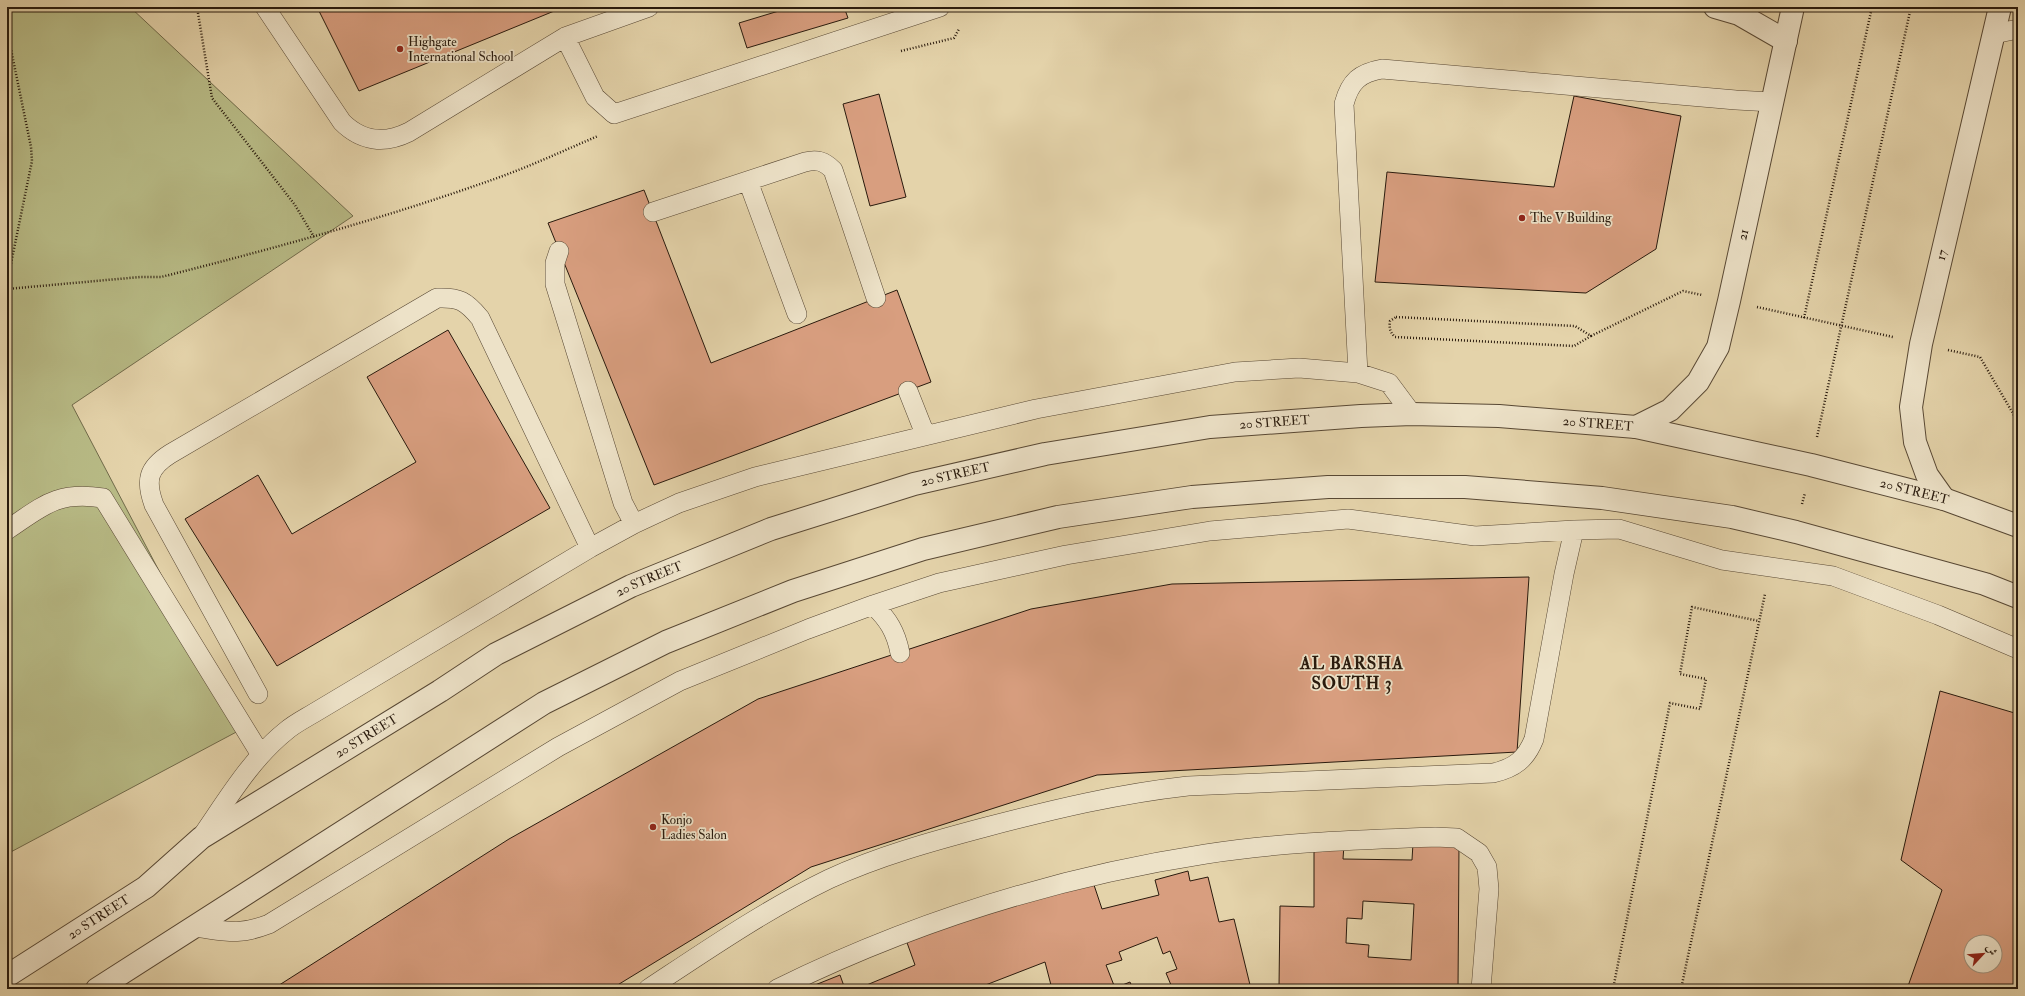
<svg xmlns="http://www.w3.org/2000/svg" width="2025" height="996" font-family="'IM FELL Double Pica',Amiri,serif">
<rect width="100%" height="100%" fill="#e4d3aa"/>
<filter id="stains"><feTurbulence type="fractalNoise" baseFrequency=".005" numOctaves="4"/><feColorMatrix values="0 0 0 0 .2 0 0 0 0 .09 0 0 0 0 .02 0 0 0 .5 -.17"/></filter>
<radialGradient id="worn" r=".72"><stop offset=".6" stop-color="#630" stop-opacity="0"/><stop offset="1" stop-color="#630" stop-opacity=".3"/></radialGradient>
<path fill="#b8bb86" stroke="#706a4a" d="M 7,7 L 130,7 L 353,216 L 72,405 L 242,729 L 7,854 Z"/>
<path fill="#d89e7f" stroke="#291a0d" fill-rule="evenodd" d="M 317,7 L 564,7 L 359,91 Z
M 792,7 L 844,7 L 848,18 L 747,48 L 739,23 Z
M 879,94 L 906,197 L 870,206 L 843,104 Z
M 1574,96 L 1681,116 L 1656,249 L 1586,293 L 1375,282 L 1387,172 L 1554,187 Z
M 644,190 L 711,363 L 897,290 L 931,382 L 654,485 L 548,223 Z
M 448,330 L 550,508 L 277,666 L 185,519 L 258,475 L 292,534 L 416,462 L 367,377 Z
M 1529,577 L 1517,752 L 1097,775 L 811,867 L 611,989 L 273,989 L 509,839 L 758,699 L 1031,609 L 1172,584 Z
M 1940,691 L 2018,714 L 2018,989 L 1907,989 L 1942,890 L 1901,860 ZM 1971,942 L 1995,942 L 1995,966 L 1971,966 Z
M 1413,843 L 1459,844 L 1458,989 L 1332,989 L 1332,987 L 1279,987 L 1280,906 L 1314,907 L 1314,845 L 1344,845 L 1343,859 L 1412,860 ZM 1363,901 L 1414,904 L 1411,960 L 1368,957 L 1369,945 L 1346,943 L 1347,918 L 1362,919 Z
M 1188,871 L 1190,881 L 1208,877 L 1219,922 L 1234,919 L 1251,989 L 1158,989 L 1171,985 L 1166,973 L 1177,969 L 1170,951 L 1163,954 L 1157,937 L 1119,952 L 1122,960 L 1106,965 L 1115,988 L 1130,982 L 1133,989 L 1052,989 L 1045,962 L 983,986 L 984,989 L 857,989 L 915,965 L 905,937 L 1093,882 L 1102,909 L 1159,895 L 1155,880 Z
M 840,975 L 845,989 L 817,989 L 815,985 Z"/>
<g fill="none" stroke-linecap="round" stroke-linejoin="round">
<g stroke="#584834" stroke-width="20">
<path id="service" d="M 265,7 L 342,122 C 362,142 385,144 409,132 L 565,37 L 649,7
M 1994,34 L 2018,29
M 565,37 L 595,97 L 614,114 L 940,7
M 748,181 L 797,314
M 653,212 L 805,162 C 817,159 824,161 833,170 L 876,298
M 559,251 L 555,263 L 555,284 L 623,503 L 634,524
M 1358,373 L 1344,104 C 1350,81 1360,73 1382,69 L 1736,100 L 1772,102
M 908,391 L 925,434
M 7,530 C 43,506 56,491 103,498 L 261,755
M 873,605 C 888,619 896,632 900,653
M 258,694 L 154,505 C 145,480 148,468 170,454 L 437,298 C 459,297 466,301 480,318 L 590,548
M 202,836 C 227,800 251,759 286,731 C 294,724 304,719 314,713 L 590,548 L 634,524 L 679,503 L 755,477 L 1036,409 L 1235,372 L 1299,368 L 1358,373 L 1389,383 L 1412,414
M 194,927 C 226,931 238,936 269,924 L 558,747 L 680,681 L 808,629 L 873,605 L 939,583 L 1066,555 L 1210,531 L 1348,519 L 1475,536 L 1574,530 L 1619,529 L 1722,560 L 1833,576 L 1938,615 L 2018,649
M 648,989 C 707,950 765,910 829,879 C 879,856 933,841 986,827 C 1055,809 1117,794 1188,786 L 1493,773 C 1515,768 1526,759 1534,739 L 1564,574 L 1574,530
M 777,989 C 913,922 1057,877 1206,854 C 1282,842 1359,840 1435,837 L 1457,838 L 1479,853 L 1487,867 L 1489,889 L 1481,989"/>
</g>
<g stroke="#584834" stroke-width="24">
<g id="minor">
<path d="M 1715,7 L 1739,14 L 1786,41"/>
<path id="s1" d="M 1636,427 L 1670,410 L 1698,382 L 1718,347 L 1729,301 L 1793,7"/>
<path id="s2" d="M 1944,499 L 1927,475 L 1915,442 L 1911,407 L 1921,344 L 2000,7"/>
<path id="s3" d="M 7,976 L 146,887 L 201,838 L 440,691 L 496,654 L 631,586 L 771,529 L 914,484 L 1045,454 L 1210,427 L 1361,416 L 1412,414 L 1499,416 L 1636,427 L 1811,465 L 1944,499 L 2018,526"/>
<path d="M 97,989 L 544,703 L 666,642 L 793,591 L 923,549 L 1058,517 L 1192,497 L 1328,487 L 1465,487 L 1602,498 L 1732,517 L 1796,532 L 1985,584 L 2018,597"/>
</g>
</g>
<path stroke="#291a0d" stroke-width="2.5" stroke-dasharray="1 2" stroke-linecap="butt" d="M 197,7 L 212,98 L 295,205 L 314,237
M 7,30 L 31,147 L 32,161 L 7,283
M 901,51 L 954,38 L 959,29
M 7,289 L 140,277 L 161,277 C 276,248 389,217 500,177 C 533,165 565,150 598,136
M 1757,307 L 1893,337
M 1396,317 L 1575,326 L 1591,336 L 1574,346 L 1395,337 C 1390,332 1389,328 1390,321 Z
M 1804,318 L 1872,7
M 1591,336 L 1683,291 L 1702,295
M 1948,350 L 1980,357 L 2018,422
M 1817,437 L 1911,7
M 1802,504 L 1805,493
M 1613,989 L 1670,703 L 1700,709 L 1706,679 L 1680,674 L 1692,607 L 1759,621
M 1681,989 L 1765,594"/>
<use href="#service" stroke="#ede2c8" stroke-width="19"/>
<use href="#minor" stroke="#ede2c8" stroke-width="22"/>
</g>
<g fill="#8f2418" stroke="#ede2c8" stroke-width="1.5">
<circle cx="400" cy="49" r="4"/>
<circle cx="1522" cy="218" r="4"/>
<circle cx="653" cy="827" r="4"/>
</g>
<g text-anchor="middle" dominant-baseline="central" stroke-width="3.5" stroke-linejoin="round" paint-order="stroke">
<g font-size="13" fill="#291a0d" stroke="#ede2c8" text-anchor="start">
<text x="408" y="42">Highgate<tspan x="408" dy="15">International School</tspan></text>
<text x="1530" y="218">The V Building</text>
<text x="661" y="820">Konjo<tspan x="661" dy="15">Ladies Salon</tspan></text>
</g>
<g font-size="13" fill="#291a0d" stroke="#ede2c8">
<text stroke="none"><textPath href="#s1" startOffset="233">21</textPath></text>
<text stroke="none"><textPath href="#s2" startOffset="255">17</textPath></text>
<text stroke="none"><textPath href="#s3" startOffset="1405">20 STREET</textPath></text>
<text stroke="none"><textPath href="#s3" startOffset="1729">20 STREET</textPath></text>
<text stroke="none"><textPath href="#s3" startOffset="1081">20 STREET</textPath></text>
<text stroke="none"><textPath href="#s3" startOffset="2053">20 STREET</textPath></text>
<text stroke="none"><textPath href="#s3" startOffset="757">20 STREET</textPath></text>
<text stroke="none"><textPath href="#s3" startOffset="433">20 STREET</textPath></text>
<text stroke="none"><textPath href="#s3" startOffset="109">20 STREET</textPath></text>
</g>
<g font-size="17" font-weight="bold" letter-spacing="1" fill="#291a0d" stroke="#ede2c8">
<text x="1352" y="663">AL BARSHA<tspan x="1352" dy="20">SOUTH 3</tspan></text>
</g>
</g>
<rect width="2025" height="996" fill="none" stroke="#e4d3aa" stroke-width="24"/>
<rect x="8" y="8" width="2009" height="980" fill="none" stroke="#291a0d" stroke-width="2"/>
<rect x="12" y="12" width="2001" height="972" fill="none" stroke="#291a0d"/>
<g transform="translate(1983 954) rotate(64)"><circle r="19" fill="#ede2c8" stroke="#9f927d"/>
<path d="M0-3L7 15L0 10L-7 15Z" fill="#8f2418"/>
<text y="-6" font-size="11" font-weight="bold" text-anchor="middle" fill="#291a0d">ش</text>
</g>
<rect width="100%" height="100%" filter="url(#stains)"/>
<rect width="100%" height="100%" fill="url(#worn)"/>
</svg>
